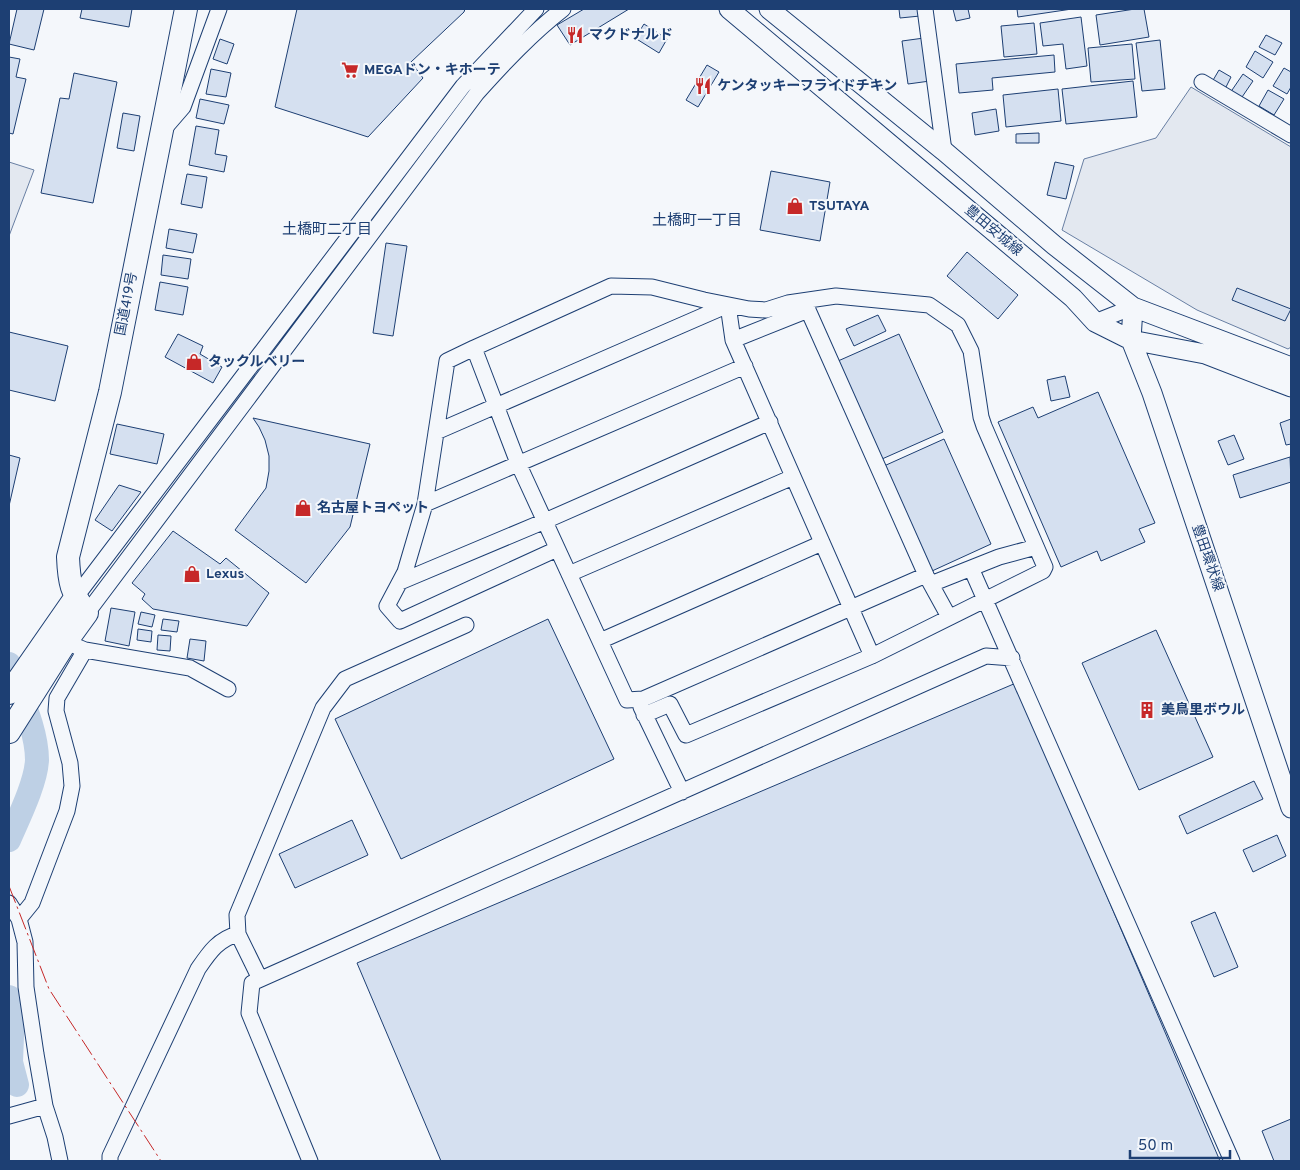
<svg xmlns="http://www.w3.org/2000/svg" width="1300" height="1170" font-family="Overpass,'Noto Sans JP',sans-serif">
<rect width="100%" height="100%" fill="#f4f7fb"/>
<path fill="#e3e8f0" stroke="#687fa3" d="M 1191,87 L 1291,147 L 1291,347 L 1288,349 L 1197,310 L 1062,230 L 1084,159 L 1156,138 Z
M 9,162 L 34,170 L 9,236 Z"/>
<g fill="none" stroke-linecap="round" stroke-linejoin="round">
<path stroke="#bed0e5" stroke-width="24" d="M 9,664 C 19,693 37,729 37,760 C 36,783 18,819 9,840
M 9,997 L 13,1011 L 11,1062 L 17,1085"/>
</g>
<path fill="#d5e0f0" stroke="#1d3f73" d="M 17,9 L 44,9 L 34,50 L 9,44 Z
M 82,9 L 132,9 L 129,27 L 80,18 Z
M 297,9 L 465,9 L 464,12 L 411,62 L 423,78 L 368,137 L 275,107 Z
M 584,9 L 629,9 L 570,45 L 557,25 Z
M 899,9 L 919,9 L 920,16 L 900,18 Z
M 953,9 L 968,9 L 970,18 L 956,21 Z
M 1017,9 L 1072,9 L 1018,17 Z
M 1135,9 L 1144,9 L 1149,37 L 1100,45 L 1096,15 Z
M 1081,17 L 1087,66 L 1066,69 L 1063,44 L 1043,46 L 1040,23 Z
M 1034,23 L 1037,54 L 1004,57 L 1001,26 Z
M 644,24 L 667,39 L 659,53 L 635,38 Z
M 1266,35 L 1282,43 L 1275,55 L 1259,47 Z
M 924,38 L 930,81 L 908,84 L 902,41 Z
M 220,39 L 234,44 L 227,64 L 213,59 Z
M 1160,40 L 1165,89 L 1142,91 L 1136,43 Z
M 1132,44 L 1135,79 L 1091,82 L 1088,48 Z
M 1255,51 L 1273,62 L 1263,78 L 1246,67 Z
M 1054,55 L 1055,72 L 992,78 L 993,90 L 959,93 L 956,64 Z
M 9,57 L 20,59 L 16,77 L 26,79 L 13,134 L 9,133 Z
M 707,65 L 719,72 L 698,107 L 686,100 Z
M 1284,68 L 1291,72 L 1291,87 L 1287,94 L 1273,86 Z
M 211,69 L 231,73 L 226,97 L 206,94 Z
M 1219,70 L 1231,77 L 1225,89 L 1212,82 Z
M 74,73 L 117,82 L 93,203 L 41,193 L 60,98 L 69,99 Z
M 1243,74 L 1253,81 L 1240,100 L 1230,93 Z
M 1133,81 L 1137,117 L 1066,124 L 1062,89 Z
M 1058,89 L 1061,121 L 1006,127 L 1003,95 Z
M 1268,90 L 1284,99 L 1274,115 L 1259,106 Z
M 200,99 L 229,105 L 224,124 L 196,118 Z
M 996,109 L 999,131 L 975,135 L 972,113 Z
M 123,113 L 140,116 L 134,151 L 117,148 Z
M 196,126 L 219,130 L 215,154 L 227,156 L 224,172 L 189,165 Z
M 1039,133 L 1039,143 L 1016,143 L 1016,134 Z
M 1055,162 L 1074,166 L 1066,199 L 1047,195 Z
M 771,171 L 830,182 L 820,241 L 760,230 Z
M 187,174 L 207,177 L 202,208 L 181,204 Z
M 169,229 L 197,234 L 193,253 L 166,248 Z
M 386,243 L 407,246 L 393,336 L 373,333 Z
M 967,252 L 1018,295 L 998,319 L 947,276 Z
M 163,255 L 191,259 L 188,279 L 161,275 Z
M 160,282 L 188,287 L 183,315 L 155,310 Z
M 1237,288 L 1291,309 L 1285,321 L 1232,300 Z
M 878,315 L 886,331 L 854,346 L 846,329 Z
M 9,332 L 68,346 L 55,401 L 9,390 Z
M 178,334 L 203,346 L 200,354 L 222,367 L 213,383 L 165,357 Z
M 899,334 L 943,432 L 882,459 L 838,361 Z
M 1065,376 L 1070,397 L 1051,401 L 1047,380 Z
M 1098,392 L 1155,523 L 1139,529 L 1145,542 L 1101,561 L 1097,551 L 1061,567 L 998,422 L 1033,407 L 1038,418 Z
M 253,418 L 370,444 L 350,527 L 306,583 L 235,530 L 266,488 L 269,471 L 269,456 L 265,440 L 259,427 Z
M 1291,419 L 1291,444 L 1286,445 L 1280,423 Z
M 117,424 L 164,434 L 157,464 L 110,454 Z
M 1234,435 L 1244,459 L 1228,465 L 1218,441 Z
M 944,439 L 991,544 L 932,571 L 884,466 Z
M 9,455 L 20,458 L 9,506 Z
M 1290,457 L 1291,482 L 1240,498 L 1233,475 Z
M 119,485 L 141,492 L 112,531 L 95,520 Z
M 173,531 L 220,564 L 226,558 L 269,593 L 247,626 L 153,609 L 142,599 L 145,594 L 132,583 Z
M 111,608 L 135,612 L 129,646 L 105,641 Z
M 141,612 L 155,615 L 152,627 L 138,624 Z
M 163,619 L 179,621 L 177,632 L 161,630 Z
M 548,619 L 614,759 L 401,859 L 335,719 Z
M 138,629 L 152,631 L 151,642 L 137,640 Z
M 1156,630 L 1213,757 L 1139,790 L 1082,663 Z
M 158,635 L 171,636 L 170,651 L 157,650 Z
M 190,639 L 206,641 L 204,661 L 187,658 Z
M 1016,683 L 1220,1161 L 441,1161 L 357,963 Z
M 1254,781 L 1263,799 L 1187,834 L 1179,816 Z
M 352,820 L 368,855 L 295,888 L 279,854 Z
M 1277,835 L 1286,856 L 1253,872 L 1243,850 Z
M 1215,912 L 1238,967 L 1214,977 L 1191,922 Z
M 1291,1119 L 1291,1161 L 1274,1161 L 1262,1131 Z"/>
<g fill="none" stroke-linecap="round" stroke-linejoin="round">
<g stroke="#1d3f73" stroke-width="17">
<path id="minor" d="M 925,9 L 944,151
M 1202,82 L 1291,135
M 164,129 L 183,107 L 219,9
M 808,310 L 733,340 L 872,656
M 1095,322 L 1133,307
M 474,348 L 447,361 L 425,504 L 405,572 L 387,606 L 400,621 L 557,549
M 436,432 L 728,305 L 733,340
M 425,504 L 745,366
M 971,568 L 1232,1161
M 569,574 L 793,477
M 927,577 L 949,617
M 400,582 L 545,521 L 770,422
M 931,584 L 999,557 L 1036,547
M 75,598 L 463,86 L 536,9
M 87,613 L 477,93 C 504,63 531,34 563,9
M 600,641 L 822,543
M 85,650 L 190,668 L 228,689
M 641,707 L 682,792
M 644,715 L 670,704 L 686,735 L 874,655 L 1043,571 L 1045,567 L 984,426 L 981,417 L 971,351 L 958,325 L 929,305 L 836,296 L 788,303 L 766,310 L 749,309 L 704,300 L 652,287 L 611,286 L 474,348 L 518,463 L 627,700 L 643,699 L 926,575 L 804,301
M 9,903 L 19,919 L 25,942 L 26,987 L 36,1054 L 45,1106 L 55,1137 L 60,1161
M 19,919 L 32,903 L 67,811 L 72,786 L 70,763 L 56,711 L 57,698 L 85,650 L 66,642
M 238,934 L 260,979
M 9,1116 L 45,1106
M 110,1161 L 110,1156 L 198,969 C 209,953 218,939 238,934 L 237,915 L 323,708 L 345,679 L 466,625
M 310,1161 L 249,1013 L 252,983 L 986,656 L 1012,658"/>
</g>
<g stroke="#1d3f73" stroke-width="21">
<path id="major" d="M 729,9 L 1073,298 L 1095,322 L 1131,340 L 1205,354 L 1291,387
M 769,9 L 944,151 L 1054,245 L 1133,307 L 1291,367
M 1133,307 L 1131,340 L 1152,393 L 1291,808"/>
</g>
<g stroke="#1d3f73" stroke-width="24">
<path id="highway" d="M 9,693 L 75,598
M 9,732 L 66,642 L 87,613 C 71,593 69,582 68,557 L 110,392 L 186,9"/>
</g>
<use href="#minor" stroke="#f4f7fb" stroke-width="15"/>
<use href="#major" stroke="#f4f7fb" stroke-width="19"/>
<use href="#highway" stroke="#f4f7fb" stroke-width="22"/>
<path stroke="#c62828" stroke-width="1" stroke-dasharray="18 4 2.5 4" stroke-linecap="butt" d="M 9,886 L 49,989 L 161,1161"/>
</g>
<defs>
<g id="restaurant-bare" transform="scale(1.35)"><path d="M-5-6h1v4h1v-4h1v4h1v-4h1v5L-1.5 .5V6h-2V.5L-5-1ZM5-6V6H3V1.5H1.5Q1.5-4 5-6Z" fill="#c62828" stroke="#f4f7fb" stroke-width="2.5" paint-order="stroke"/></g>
<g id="supermarket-bare" transform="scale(1.35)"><path d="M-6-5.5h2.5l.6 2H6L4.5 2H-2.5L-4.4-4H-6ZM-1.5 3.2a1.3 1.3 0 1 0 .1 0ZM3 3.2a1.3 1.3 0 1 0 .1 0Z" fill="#c62828" stroke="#f4f7fb" stroke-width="2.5" paint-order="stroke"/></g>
<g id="shop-bare" transform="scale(1.35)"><path d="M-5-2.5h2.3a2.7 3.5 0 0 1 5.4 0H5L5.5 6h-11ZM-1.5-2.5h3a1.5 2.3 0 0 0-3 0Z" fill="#c62828" stroke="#f4f7fb" stroke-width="2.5" paint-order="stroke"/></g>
<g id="building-bare" transform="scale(1.35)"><path d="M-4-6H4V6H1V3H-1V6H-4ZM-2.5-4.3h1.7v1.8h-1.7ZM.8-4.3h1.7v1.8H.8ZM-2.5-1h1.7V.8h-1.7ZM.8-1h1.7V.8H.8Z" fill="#c62828" stroke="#f4f7fb" stroke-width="2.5" paint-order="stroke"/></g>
</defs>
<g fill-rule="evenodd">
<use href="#restaurant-bare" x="575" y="35"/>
<use href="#supermarket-bare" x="350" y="70"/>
<use href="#restaurant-bare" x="703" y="86"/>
<use href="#shop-bare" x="795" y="206"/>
<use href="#shop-bare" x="194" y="362"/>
<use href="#shop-bare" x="303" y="508"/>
<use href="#shop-bare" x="192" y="574"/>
<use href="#building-bare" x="1147" y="710"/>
</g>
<g text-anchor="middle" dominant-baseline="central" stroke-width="4" stroke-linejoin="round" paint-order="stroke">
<g font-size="14" font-weight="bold" fill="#1d3f73" stroke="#f4f7fb" text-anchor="start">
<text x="589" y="35">マクドナルド</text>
<text x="364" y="70">MEGAドン・キホーテ</text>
<text x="717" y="86">ケンタッキーフライドチキン</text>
<text x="809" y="206">TSUTAYA</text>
<text x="208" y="362">タックルベリー</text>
<text x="317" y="508">名古屋トヨペット</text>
<text x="206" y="574">Lexus</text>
<text x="1161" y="710">美鳥里ボウル</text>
</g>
<g font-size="14" fill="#1d3f73" stroke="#f4f7fb">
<text transform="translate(993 231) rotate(40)">豊田安城線</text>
<text transform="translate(127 304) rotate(-79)">国道419号</text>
<text transform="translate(1207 558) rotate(71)">豊田環状線</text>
</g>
<g font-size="15" fill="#1d3f73" stroke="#f4f7fb">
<text x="697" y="221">土橋町一丁目</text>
<text x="327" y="230">土橋町二丁目</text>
</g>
</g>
<rect width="1300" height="1170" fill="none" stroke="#1d3f73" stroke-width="20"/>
<path d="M1130 1150v8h100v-8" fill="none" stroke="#1d3f73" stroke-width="2.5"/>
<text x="1138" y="1150" font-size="15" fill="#1d3f73" stroke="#f4f7fb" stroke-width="4" paint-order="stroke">50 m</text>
</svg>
